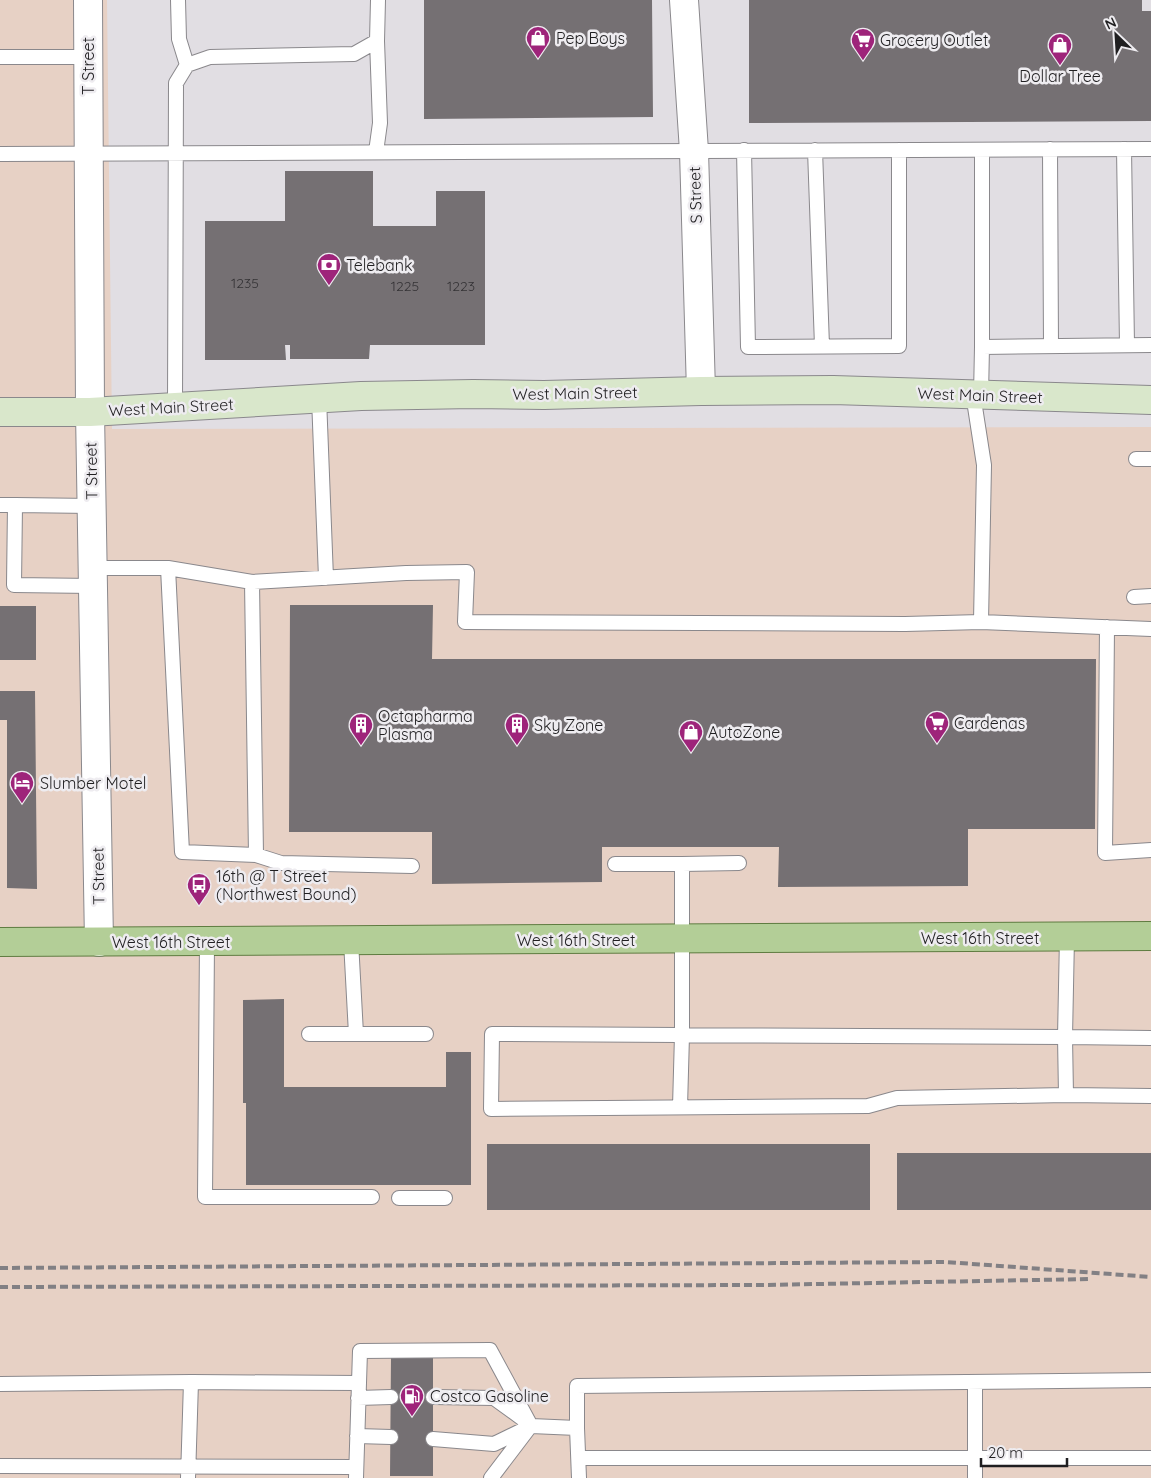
<svg xmlns="http://www.w3.org/2000/svg" width="1151" height="1478" font-family="Quicksand,sans-serif">
<rect width="100%" height="100%" fill="#e1dee3"/>
<path fill="#e7d1c5" d="M 0,0 L 107,0 L 112,429 L 1151,427 L 1151,1478 L 0,1478 Z"/>
<path fill="#757073" d="M 424,0 L 652,0 L 653,117 L 424,119 Z
M 749,0 L 1142,0 L 1142,11 L 1151,11 L 1151,121 L 749,123 Z
M 285,171 L 373,171 L 373,226 L 436,226 L 436,191 L 485,191 L 485,345 L 370,345 L 369,359 L 290,359 L 290,345 L 285,345 L 286,360 L 205,360 L 205,221 L 285,221 Z
M 290,605 L 433,605 L 432,659 L 1096,659 L 1095,829 L 968,829 L 968,886 L 778,887 L 779,847 L 602,847 L 602,882 L 432,884 L 432,832 L 289,832 Z
M 0,606 L 36,606 L 36,660 L 0,660 Z
M 0,691 L 35,691 L 37,889 L 7,888 L 7,720 L 0,720 Z
M 284,999 L 284,1087 L 446,1087 L 446,1052 L 471,1052 L 471,1185 L 246,1185 L 246,1103 L 243,1103 L 243,1000 Z
M 487,1144 L 870,1144 L 870,1210 L 487,1210 Z
M 897,1153 L 1151,1153 L 1151,1210 L 897,1210 Z
M 391,1356 L 433,1356 L 433,1476 L 390,1476 Z"/>
<g fill="none" stroke-linecap="round" stroke-linejoin="round">
<g stroke="#8a888c" stroke-width="16">
<path id="lane" d="M 178,0 L 179,39 L 187,65
M 0,57 L 88,57
M 1050,149 L 1051,346
M 1124,149 L 1127,345
M 744,150 L 748,347 L 899,346 L 899,150
M 815,150 L 822,346
M 982,150 L 982,347 L 1151,345
M 376,152 L 380,123 L 377,41 L 378,0
M 0,154 L 1151,149
M 973,394 L 984,465 L 981,622
M 981,395 L 982,347
M 319,398 L 326,578
M 175,407 L 176,83 L 187,65 L 210,57 L 354,54 L 377,41
M 1136,459 L 1151,459
M 0,505 L 15,505
M 92,506 L 15,505 L 14,585 L 93,586
M 93,568 L 168,568 L 252,582 L 406,573 L 467,572 L 465,622 L 905,624 L 981,622 L 1151,629
M 168,568 L 182,852 L 256,855 L 252,582
M 1134,597 L 1151,596
M 1107,627 L 1105,853 L 1151,850
M 256,855 L 281,863 L 412,866
M 615,864 L 682,864 L 682,1035 L 680,1107
M 682,864 L 739,863
M 1067,937 L 1065,1037 L 1066,1095 L 897,1098 L 868,1106 L 491,1109 L 492,1034 L 1065,1037 L 1151,1038
M 351,941 L 356,1034 L 426,1034
M 207,942 L 205,1197 L 372,1197
M 309,1034 L 356,1034
M 1066,1095 L 1151,1096
M 399,1198 L 445,1198
M 191,1382 L 359,1383
M 0,1384 L 191,1382 L 188,1478
M 433,1397 L 494,1398 L 527,1422
M 358,1398 L 391,1397
M 357,1436 L 391,1437
M 433,1439 L 494,1444 L 531,1426 L 577,1428
M 579,1458 L 1151,1458
M 0,1466 L 356,1467
M 356,1478 L 360,1351 L 490,1350 L 531,1426
M 491,1478 L 529,1428
M 579,1478 L 577,1428 L 577,1386 L 1151,1380
M 975,1478 L 975,1382"/>
</g>
<g stroke="#8a888c" stroke-width="30">
<path id="street" d="M 88,0 L 90,412 L 99,942
M 684,0 L 694,151 L 701,391"/>
</g>
<g stroke="#8a888c" stroke-width="30">
<path id="secondary" d="M 0,412 L 90,412 L 361,396 L 473,394 L 544,395 L 701,391 L 833,390 L 1151,400"/>
</g>
<g stroke="#5f7c41" stroke-width="30">
<path id="primary" d="M 0,942 L 1151,936"/>
</g>
<use href="#lane" stroke="#fff" stroke-width="14"/>
<use href="#street" stroke="#fff" stroke-width="28"/>
<use href="#secondary" stroke="#d9e7cb" stroke-width="28"/>
<use href="#primary" stroke="#b3ce97" stroke-width="28"/>
<path stroke="#828084" stroke-width="4" stroke-dasharray="8 4" stroke-linecap="butt" d="M 0,1268 L 946,1262 L 1151,1277
M 0,1287 L 763,1285 L 1090,1279"/>
</g>
<defs>
<g id="shop-pin" transform="scale(1.25)"><path d="M0 17L-7.5 6A9.5 9.5 0 1 1 7.5 6Z" fill="#9e247a" stroke="#eeecf0"/><path d="M-5-2.5h2.3a2.7 3.5 0 0 1 5.4 0H5L5.5 6h-11ZM-1.5-2.5h3a1.5 2.3 0 0 0-3 0Z" fill="#fff"/></g>
<g id="supermarket-pin" transform="scale(1.25)"><path d="M0 17L-7.5 6A9.5 9.5 0 1 1 7.5 6Z" fill="#9e247a" stroke="#eeecf0"/><path d="M-6-5.5h2.5l.6 2H6L4.5 2H-2.5L-4.4-4H-6ZM-1.5 3.2a1.3 1.3 0 1 0 .1 0ZM3 3.2a1.3 1.3 0 1 0 .1 0Z" fill="#fff"/></g>
<g id="bank-pin" transform="scale(1.25)"><path d="M0 17L-7.5 6A9.5 9.5 0 1 1 7.5 6Z" fill="#9e247a" stroke="#eeecf0"/><path d="M-6-4H6V4H-6ZM0-2.3a2.3 2.3 0 1 0 0 4.6a2.3 2.3 0 1 0 0-4.6Z" fill="#fff"/></g>
<g id="building-pin" transform="scale(1.25)"><path d="M0 17L-7.5 6A9.5 9.5 0 1 1 7.5 6Z" fill="#9e247a" stroke="#eeecf0"/><path d="M-4-6H4V6H1V3H-1V6H-4ZM-2.5-4.3h1.7v1.8h-1.7ZM.8-4.3h1.7v1.8H.8ZM-2.5-1h1.7V.8h-1.7ZM.8-1h1.7V.8H.8Z" fill="#fff"/></g>
<g id="hotel-pin" transform="scale(1.25)"><path d="M0 17L-7.5 6A9.5 9.5 0 1 1 7.5 6Z" fill="#9e247a" stroke="#eeecf0"/><path d="M-6-4.5h1.5V1H6V5H4.5V3h-9V5H-6ZM-4 0a1.8 1.8 0 1 1 3.6 0ZM.5 0V-2.5h3Q6-2.5 6 0Z" fill="#fff"/></g>
<g id="bus-pin" transform="scale(1.25)"><path d="M0 17L-7.5 6A9.5 9.5 0 1 1 7.5 6Z" fill="#9e247a" stroke="#eeecf0"/><path d="M-5-6H5V4H4V6H2V4H-2V6H-4V4H-5ZM-3.5-4V0h7V-4ZM-3.5 1.2v1.5H-2V1.2ZM2 1.2v1.5H3.5V1.2Z" fill="#fff"/></g>
<g id="fuel-pin" transform="scale(1.25)"><path d="M0 17L-7.5 6A9.5 9.5 0 1 1 7.5 6Z" fill="#9e247a" stroke="#eeecf0"/><path d="M-5.5-6h7V0h2V4h1.3V-2.5L3-4.5l.8-.8L6-3V5H2.5V1h-1V6h-7ZM-4.2-4.7v3.2H.2V-4.7Z" fill="#fff"/></g>
</defs>
<g fill-rule="evenodd">
<use href="#shop-pin" x="538" y="38"/>
<use href="#supermarket-pin" x="863" y="40"/>
<use href="#shop-pin" x="1060" y="45"/>
<use href="#bank-pin" x="329" y="265"/>
<use href="#supermarket-pin" x="937" y="723"/>
<use href="#building-pin" x="361" y="725"/>
<use href="#building-pin" x="517" y="725"/>
<use href="#shop-pin" x="691" y="732"/>
<use href="#hotel-pin" x="22" y="783"/>
<use href="#bus-pin" x="199" y="885"/>
<use href="#fuel-pin" x="412" y="1396"/>
</g>
<g text-anchor="middle" dominant-baseline="central" stroke-width="5" stroke-linejoin="round" paint-order="stroke">
<g font-size="14" fill="#353336">
<text x="245" y="283">1235</text>
<text x="405" y="286">1225</text>
<text x="461" y="286">1223</text>
</g>
<g font-size="16" fill="#201f21" stroke="#eeecf0" text-anchor="start">
<text x="556" y="38">Pep Boys</text>
<text x="880" y="40">Grocery Outlet</text>
<text x="1060" y="76" text-anchor="middle">Dollar Tree</text>
<text x="346" y="265">Telebank</text>
<text x="378" y="716">Octapharma<tspan x="378" dy="18">Plasma</tspan></text>
<text x="954" y="723">Cardenas</text>
<text x="534" y="725">Sky Zone</text>
<text x="708" y="732">AutoZone</text>
<text x="40" y="783">Slumber Motel</text>
<text x="216" y="876">16th @ T Street<tspan x="216" dy="18">(Northwest Bound)</tspan></text>
<text x="430" y="1396">Costco Gasoline</text>
</g>
<g font-size="16" fill="#201f21" stroke="#eeecf0">
<text transform="translate(88 66) rotate(-90)">T Street</text>
<text transform="translate(695 195) rotate(-92)">S Street</text>
<text transform="translate(575 393) rotate(-1)">West Main Street</text>
<text transform="translate(980 395) rotate(2)">West Main Street</text>
<text transform="translate(171 407) rotate(-3)">West Main Street</text>
<text transform="translate(91 471) rotate(-91)">T Street</text>
<text transform="translate(98 876) rotate(-91)">T Street</text>
<text x="980" y="938">West 16th Street</text>
<text x="576" y="940">West 16th Street</text>
<text x="171" y="942">West 16th Street</text>
</g>
</g>
<g transform="translate(1116 35) rotate(335)" stroke="#eeecf0" stroke-width="4" paint-order="stroke">
<path d="M0-4L9 19L0 12L-9 19Z" fill="#201f21"/>
<text y="-8" font-size="14" font-weight="bold" text-anchor="middle" fill="#201f21">N</text>
</g>
<path d="M981 1458v8h86v-8" fill="none" stroke="#201f21" stroke-width="2.5"/>
<text x="988" y="1458" font-size="15" fill="#201f21" stroke="#eeecf0" stroke-width="4" paint-order="stroke">20 m</text>
</svg>
